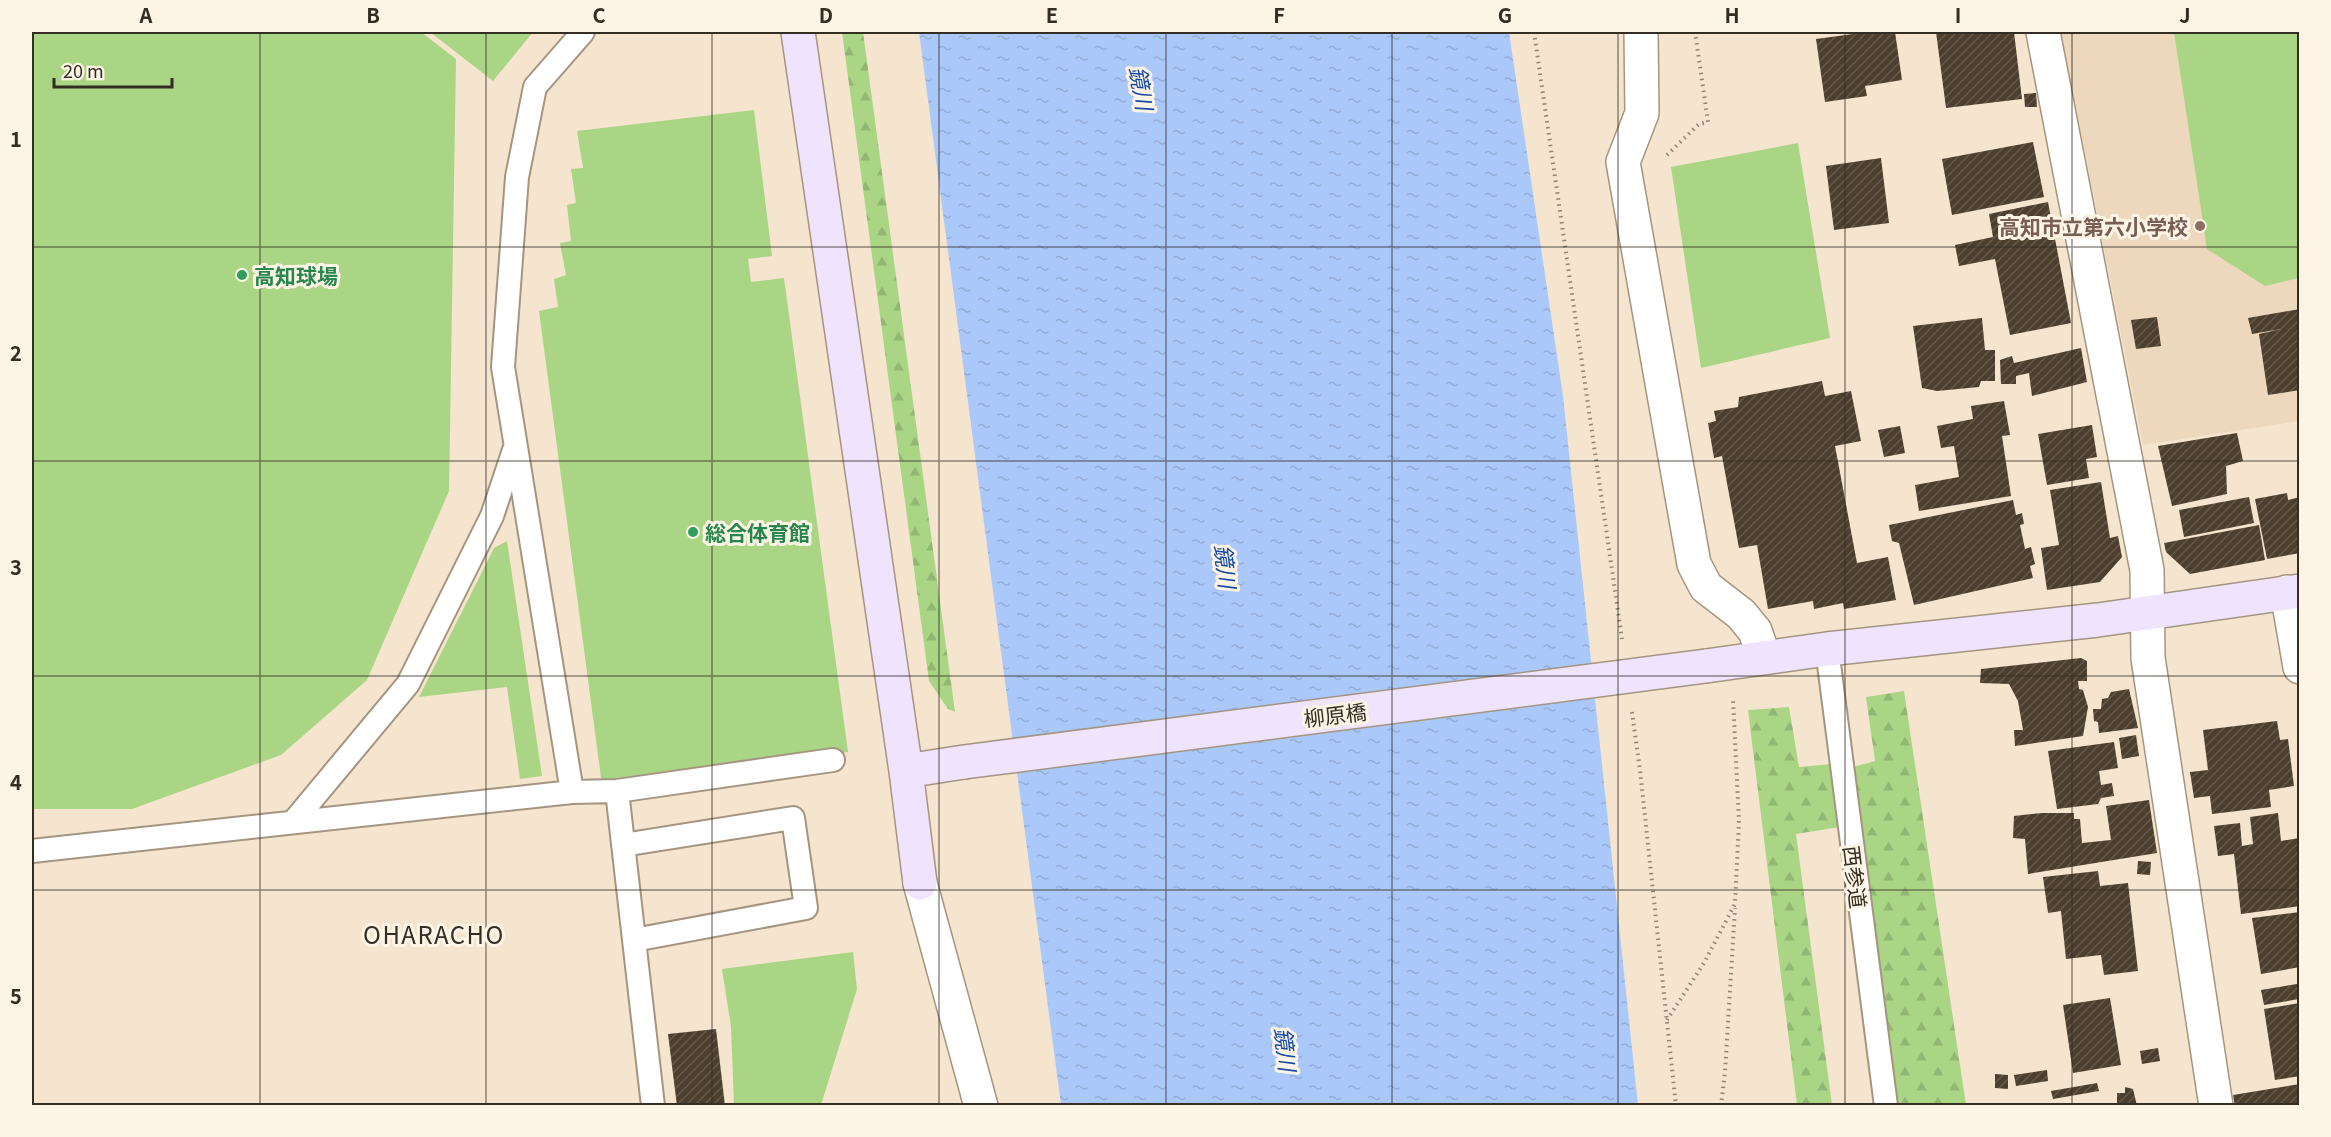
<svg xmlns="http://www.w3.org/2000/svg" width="2331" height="1137" font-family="Georgia,'Noto Sans JP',serif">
<defs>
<pattern id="forest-firs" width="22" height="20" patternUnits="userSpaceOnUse" patternTransform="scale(1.5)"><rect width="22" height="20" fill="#a9d585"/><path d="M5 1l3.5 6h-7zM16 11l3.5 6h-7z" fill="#92b773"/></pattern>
<pattern id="water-ripples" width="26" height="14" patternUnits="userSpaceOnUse" patternTransform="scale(1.5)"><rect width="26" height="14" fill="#abc8fa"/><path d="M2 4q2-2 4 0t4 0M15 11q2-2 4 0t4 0" fill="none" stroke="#94acd6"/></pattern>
<pattern id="building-hatch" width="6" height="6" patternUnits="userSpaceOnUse" patternTransform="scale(1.5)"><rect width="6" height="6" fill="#4c3f2d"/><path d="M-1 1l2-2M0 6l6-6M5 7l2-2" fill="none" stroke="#64594a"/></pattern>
</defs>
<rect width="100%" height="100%" fill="#f5e5cf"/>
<path fill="#edd8bd" d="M 2061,32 L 2299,32 L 2299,421 L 2143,445 Z"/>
<path fill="url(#forest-firs)" d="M 842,32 L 863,32 L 955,712 L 948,709 L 929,681 Z
M 1904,691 L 1966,1105 L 1896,1105 L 1853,767 L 1875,761 L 1866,697 Z
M 1789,707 L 1799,767 L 1832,764 L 1840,827 L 1796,834 L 1832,1105 L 1797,1105 L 1748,710 Z"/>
<path fill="#a9d585" d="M 32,32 L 421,32 L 456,59 L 449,491 L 367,680 L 281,755 L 132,809 L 32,809 Z
M 430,32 L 533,32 L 493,81 Z
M 2174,32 L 2299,32 L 2299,278 L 2265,286 L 2207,249 Z
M 754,110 L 772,256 L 748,259 L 751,282 L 784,278 L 848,752 L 602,785 L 539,311 L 558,307 L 554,279 L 566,275 L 560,243 L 571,241 L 567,205 L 576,203 L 571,169 L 583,168 L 577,131 Z
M 1798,143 L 1830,338 L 1701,368 L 1671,167 Z
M 507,541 L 542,776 L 520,779 L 507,687 L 419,697 L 494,548 Z
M 853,952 L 857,989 L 821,1105 L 734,1105 L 731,1027 L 722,969 Z"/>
<path fill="url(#water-ripples)" d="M 919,32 L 1509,32 L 1563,396 L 1638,1105 L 1061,1105 Z"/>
<path fill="url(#building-hatch)" d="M 1868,32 L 1895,32 L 1902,80 L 1865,86 L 1867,96 L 1825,102 L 1816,39 Z
M 1936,32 L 2014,32 L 2022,99 L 1946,108 Z
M 2036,93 L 2037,107 L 2025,107 L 2024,94 Z
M 2033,142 L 2044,197 L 1952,215 L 1942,159 Z
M 1881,158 L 1889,223 L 1834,230 L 1826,166 Z
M 2048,202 L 2071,323 L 2010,335 L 1995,259 L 1959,266 L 1955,245 L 1993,237 L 1989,214 Z
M 2300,309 L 2300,390 L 2268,395 L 2259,334 L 2281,329 L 2252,334 L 2248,318 Z
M 2157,317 L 2161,346 L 2136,349 L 2131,320 Z
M 1982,318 L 1985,350 L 1995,350 L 1995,381 L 1981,381 L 1979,387 L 1937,391 L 1922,388 L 1913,326 Z
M 2081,348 L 2087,382 L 2032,396 L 2029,373 L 2016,376 L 2016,384 L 2001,384 L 2000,360 L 2012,356 L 2014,363 Z
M 1822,381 L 1825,396 L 1851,391 L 1861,441 L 1835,446 L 1857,563 L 1888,557 L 1896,600 L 1844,609 L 1843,603 L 1814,609 L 1813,601 L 1768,609 L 1757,545 L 1739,548 L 1722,456 L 1714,458 L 1708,423 L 1716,421 L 1714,411 L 1738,407 L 1739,397 Z
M 2004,401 L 2010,435 L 2002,436 L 2011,496 L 1919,511 L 1915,485 L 1959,477 L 1954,446 L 1941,448 L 1937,426 L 1973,419 L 1971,406 Z
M 2092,425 L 2097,457 L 2086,459 L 2089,478 L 2047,485 L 2038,434 Z
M 1900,426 L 1905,453 L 1884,457 L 1878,430 Z
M 2237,433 L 2243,461 L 2226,466 L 2227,494 L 2172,506 L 2158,446 Z
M 2101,482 L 2110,538 L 2118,536 L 2122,557 L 2100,582 L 2047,590 L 2041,548 L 2059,545 L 2050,490 Z
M 2287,493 L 2288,500 L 2300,497 L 2300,553 L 2267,559 L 2255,499 Z
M 2249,497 L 2254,523 L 2184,537 L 2179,510 Z
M 2013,500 L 2016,515 L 2022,513 L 2024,524 L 2020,525 L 2025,549 L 2031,547 L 2035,564 L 2030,566 L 2033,578 L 1914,605 L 1899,543 L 1892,541 L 1889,525 Z
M 2259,525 L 2265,560 L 2190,574 L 2166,552 L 2164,543 Z
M 2081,658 L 2087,661 L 2087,681 L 2078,681 L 2079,689 L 2083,690 L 2088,707 L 2083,736 L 2015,746 L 2014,730 L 2023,730 L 2018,701 L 2009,684 L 1980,683 L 1981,669 Z
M 2129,689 L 2138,728 L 2099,733 L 2098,722 L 2094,721 L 2093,709 L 2101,709 L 2102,699 L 2108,698 L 2111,692 Z
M 2277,721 L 2280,740 L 2288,739 L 2294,786 L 2269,790 L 2271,807 L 2212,814 L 2210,796 L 2194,798 L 2190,772 L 2208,770 L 2203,730 Z
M 2136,735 L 2139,756 L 2122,759 L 2119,738 Z
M 2114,742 L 2118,768 L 2099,771 L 2101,785 L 2112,783 L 2114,796 L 2101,798 L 2098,804 L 2057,809 L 2048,751 Z
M 2149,800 L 2157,853 L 2028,874 L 2025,839 L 2013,838 L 2014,816 L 2042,813 L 2074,813 L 2074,819 L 2080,819 L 2082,843 L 2111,840 L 2106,806 Z
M 2278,813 L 2281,841 L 2299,838 L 2300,906 L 2241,914 L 2234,854 L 2218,856 L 2214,826 L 2240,823 L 2242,846 L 2253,844 L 2250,817 Z
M 2138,861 L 2151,862 L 2150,875 L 2137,874 Z
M 2098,871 L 2100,886 L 2128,883 L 2138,971 L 2104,975 L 2101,955 L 2066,959 L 2061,911 L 2048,913 L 2043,877 Z
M 2300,912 L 2300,967 L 2261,974 L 2252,918 Z
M 2297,984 L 2299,999 L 2264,1005 L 2261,990 Z
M 2110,998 L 2121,1065 L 2073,1073 L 2063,1005 Z
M 2300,1003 L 2300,1076 L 2275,1080 L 2264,1009 Z
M 716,1029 L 725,1106 L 677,1106 L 668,1034 Z
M 2158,1048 L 2160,1061 L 2142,1064 L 2140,1051 Z
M 2047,1070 L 2048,1081 L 2016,1086 L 2014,1075 Z
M 1995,1074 L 2008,1075 L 2008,1089 L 1995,1088 Z
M 2097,1083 L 2099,1091 L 2053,1099 L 2051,1091 Z
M 2300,1084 L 2300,1106 L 2235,1106 L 2233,1095 Z
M 2125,1087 L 2133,1089 L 2137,1106 L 2117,1106 L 2117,1093 L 2125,1093 Z"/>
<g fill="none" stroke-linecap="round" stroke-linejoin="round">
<g stroke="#a49580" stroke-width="26">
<path id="lane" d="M 1827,649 L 1886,1106
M 617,791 L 653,1106
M 572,792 L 503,367 L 517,177 L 535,87 L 583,32
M 294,821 L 408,684 L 492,516 L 514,450
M 623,845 L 793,818 L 806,908 L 634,940
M 32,851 L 572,792 L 617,791 L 833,760"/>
</g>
<g stroke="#a49580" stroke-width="36">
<path id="street" d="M 1641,32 L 1642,113 L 1623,162 L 1694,564 L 1706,587 L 1741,614 L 1755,631 L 1764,657
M 2043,32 L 2147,570 L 2148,658 L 2216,1106
M 2287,592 L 2300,667
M 920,883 L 981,1106"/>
</g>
<g stroke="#a49580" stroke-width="36">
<path id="secondary" d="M 798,32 L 906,771 L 920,883
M 1706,666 L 1827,649 L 2098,620 L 2300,591
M 906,771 L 964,762"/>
</g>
<path stroke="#8f8475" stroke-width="4" stroke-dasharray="1.5 4.5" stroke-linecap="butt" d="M 1534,32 L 1622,639
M 1667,155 L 1699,124 L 1708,122 L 1695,32
M 1632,712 L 1640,770 L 1676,1106
M 1667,1020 L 1704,963 L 1735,904 L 1739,821 L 1733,699
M 1721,1106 L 1725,1072 L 1735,908"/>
<use href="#lane" stroke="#fff" stroke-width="22"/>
<use href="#street" stroke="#fff" stroke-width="33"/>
<use href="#secondary" stroke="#f0e3fe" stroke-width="33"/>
<g stroke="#a49580" stroke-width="36" stroke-linecap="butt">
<path id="secondary-bridge" d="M 964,762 L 1706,666"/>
</g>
<use href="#secondary-bridge" stroke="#f0e3fe" stroke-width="33"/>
</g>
<path fill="none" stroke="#332d24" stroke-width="1.5" stroke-opacity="0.55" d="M 260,32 L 260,1106M 486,32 L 486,1106M 712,32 L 712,1106M 939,32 L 939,1106M 1166,32 L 1166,1106M 1392,32 L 1392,1106M 1618,32 L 1618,1106M 1845,32 L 1845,1106M 2072,32 L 2072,1106M 32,247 L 2300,247M 32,461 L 2300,461M 32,676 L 2300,676M 32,890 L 2300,890"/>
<circle fill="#8d6e63" stroke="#fdf4e6" stroke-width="2" cx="2200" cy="226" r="6"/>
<g fill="#2e9e5b" stroke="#fdf4e6" stroke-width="2">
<circle cx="242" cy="275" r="6"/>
<circle cx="693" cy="532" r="6"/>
</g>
<g text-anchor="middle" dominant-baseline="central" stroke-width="6" stroke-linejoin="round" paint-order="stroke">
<g font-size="21" font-weight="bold" fill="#785e54" stroke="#fdf4e6" text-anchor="end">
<text x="2188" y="226">高知市立第六小学校</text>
</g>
<g font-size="21" font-weight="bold" fill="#27864d" stroke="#fdf4e6" text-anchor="start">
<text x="254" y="275">高知球場</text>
<text x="705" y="532">総合体育館</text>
</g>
<g font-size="21" fill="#332d24" stroke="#fdf4e6">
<text transform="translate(1335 714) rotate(-7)">柳原橋</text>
<text transform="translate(1856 877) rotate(83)">西参道</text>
</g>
<g font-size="22" font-style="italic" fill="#164aa7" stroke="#fdf4e6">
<text transform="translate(1143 88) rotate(80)">鏡川</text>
<text transform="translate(1227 566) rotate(83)">鏡川</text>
<text transform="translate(1287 1049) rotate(83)">鏡川</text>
</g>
<g font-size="24" letter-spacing="1.5" fill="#332d24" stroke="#fdf4e6">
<text x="434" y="933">OHARACHO</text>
</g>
</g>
<rect width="2331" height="1137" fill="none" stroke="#fdf4e6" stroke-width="66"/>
<path d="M54 78v9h118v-9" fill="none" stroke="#332d24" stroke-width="3"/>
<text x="63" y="78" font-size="18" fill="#332d24" stroke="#fdf4e6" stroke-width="4.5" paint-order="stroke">20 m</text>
<rect x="33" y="33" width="2265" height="1071" fill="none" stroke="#332d24" stroke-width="2"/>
<g font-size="20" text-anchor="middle" font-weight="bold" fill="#332d24">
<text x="146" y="23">A</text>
<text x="373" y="23">B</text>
<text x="599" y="23">C</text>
<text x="826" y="23">D</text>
<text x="1052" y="23">E</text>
<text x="1279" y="23">F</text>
<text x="1505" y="23">G</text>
<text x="1732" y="23">H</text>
<text x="1958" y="23">I</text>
<text x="2185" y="23">J</text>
<text x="16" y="147">1</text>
<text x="16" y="361">2</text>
<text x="16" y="575">3</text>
<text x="16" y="790">4</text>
<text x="16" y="1004">5</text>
</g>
</svg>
